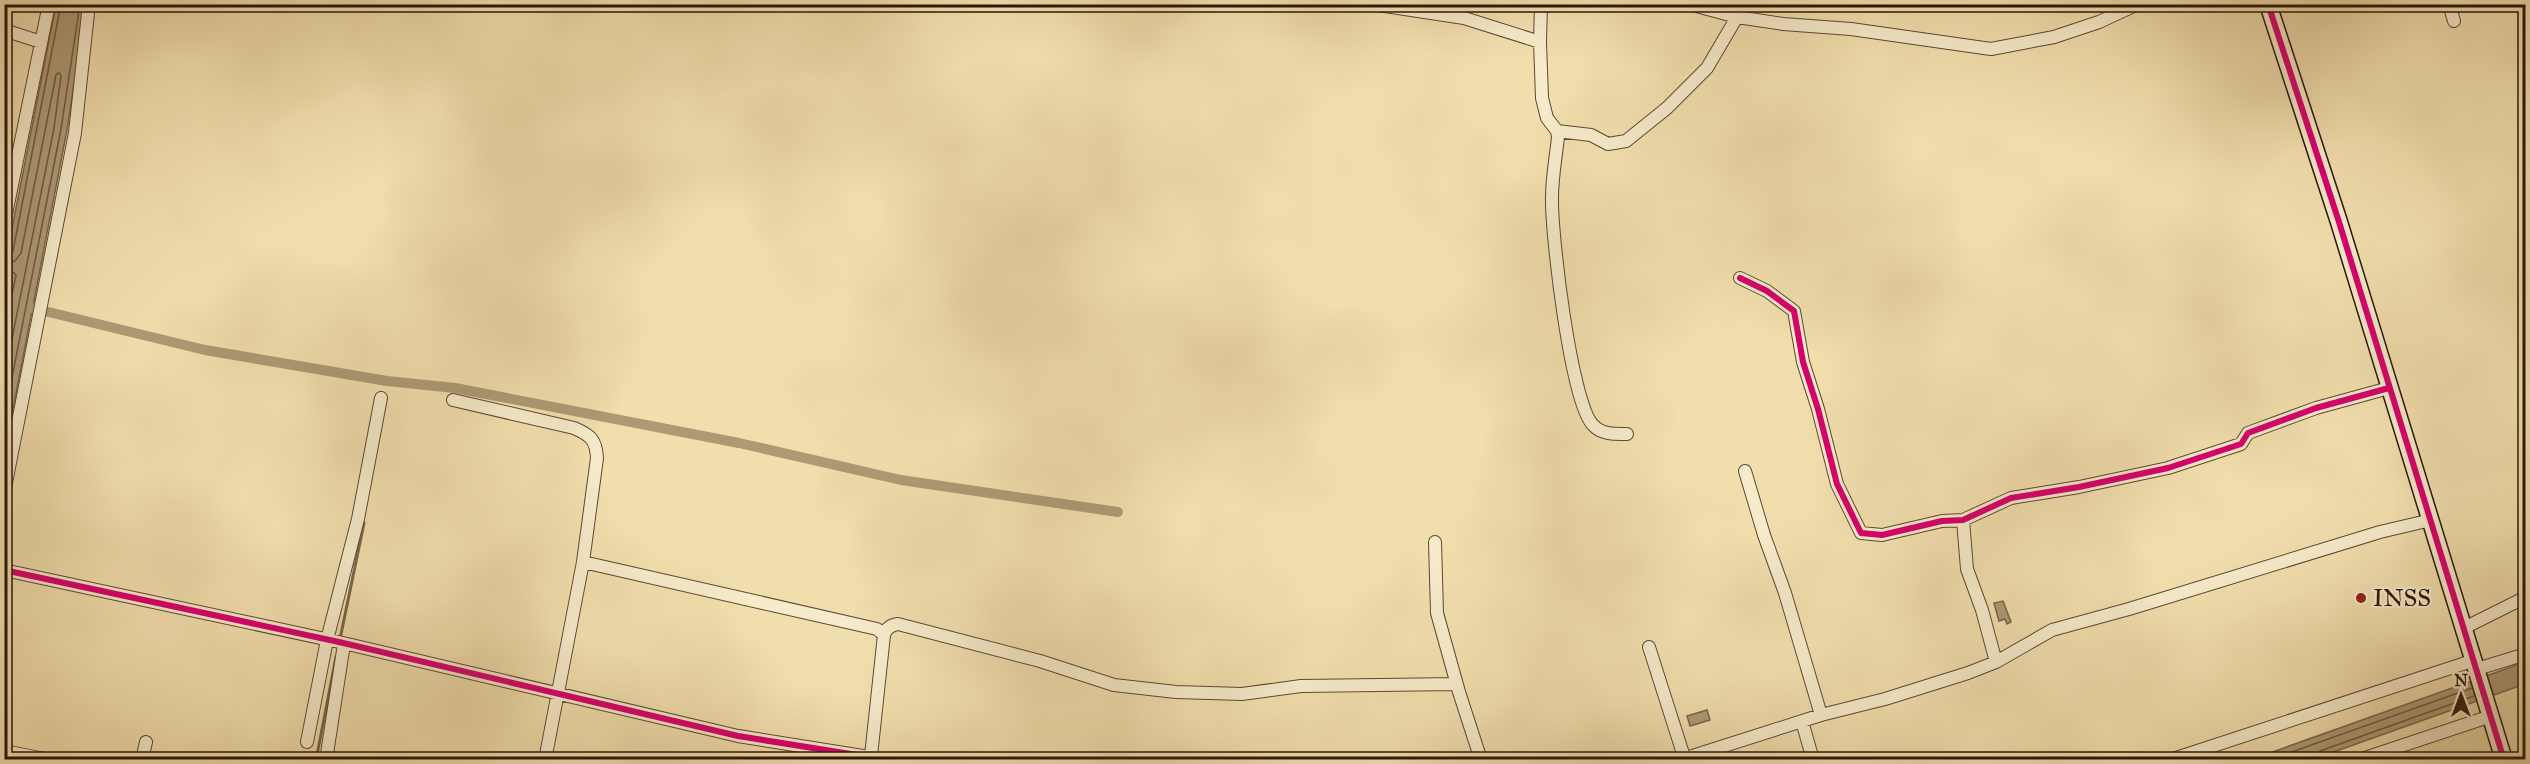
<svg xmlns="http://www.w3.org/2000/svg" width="2530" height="764" font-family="'IM FELL Great Primer',serif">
<rect width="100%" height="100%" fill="#f1dead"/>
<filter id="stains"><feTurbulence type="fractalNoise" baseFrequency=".00333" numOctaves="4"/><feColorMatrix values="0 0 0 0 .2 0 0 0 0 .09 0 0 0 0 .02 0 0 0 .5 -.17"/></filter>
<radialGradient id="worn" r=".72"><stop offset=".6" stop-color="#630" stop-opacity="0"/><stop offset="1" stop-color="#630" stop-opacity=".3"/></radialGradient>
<path fill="#ad9a75" stroke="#79654a" stroke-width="1.5" d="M 56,5 L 86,5 L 67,130 L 5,450 L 5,264 Z
M 2003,601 L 2011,622 L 2007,624 L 2005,619 L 1999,621 L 1994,603 Z
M 2525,662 L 2525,684 L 2314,759 L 2250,760 Z
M 1707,710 L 1710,720 L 1690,726 L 1687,716 Z"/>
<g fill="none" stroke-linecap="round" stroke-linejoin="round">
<path stroke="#6c583f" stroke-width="1.5" d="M 4,256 L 10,255 L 13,251 L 61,4
M 4,264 L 15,261 L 21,253 L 56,75 L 59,72 L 61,76 L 54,128 L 4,379
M 4,273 L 13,272 L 16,275 L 4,333
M 4,418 L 61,129 L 80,4
M 2269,760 L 2472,688
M 2315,760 L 2320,751 L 2474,696"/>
<path stroke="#79654a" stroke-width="3" d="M 340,639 L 364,523
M 316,760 L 336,657"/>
<path stroke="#ad9a75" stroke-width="10" d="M 32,308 L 205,350 L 387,381 L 455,388 L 739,443 L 901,480 L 1118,512"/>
<g stroke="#5c4832" stroke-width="14">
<path id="street" d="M 1372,4 L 1464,18 L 1540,42
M 1541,4 L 1540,42 L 1542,98 L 1547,118 L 1557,131 L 1558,137 C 1556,157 1552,177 1552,197 C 1551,233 1571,403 1593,425 C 1602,435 1615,434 1627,434
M 1689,4 L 1737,17 L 1783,24 L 1851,29 L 1991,49 L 2054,37 L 2099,22 L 2138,4
M 2449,4 L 2454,21
M 4,30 L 41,42
M 1557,131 L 1591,135 L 1608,144 L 1626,141 L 1667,108 L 1707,68 L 1737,17
M 4,224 L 49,4
M 1740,278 L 1767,291 L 1794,311 L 1803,362 L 1818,409 L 1837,484 L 1861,533 L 1882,535 L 1942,521 L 1963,520 L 2011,498 L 2079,487 L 2168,468 L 2241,444 L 2248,433 L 2316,408 L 2389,388
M 453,400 L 574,428 C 590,435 596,439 597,458 L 583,562 L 545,760
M 1745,471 L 1764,535 L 1785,593 L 1821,715
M 4,493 L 75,133 L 89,4
M 1963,520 L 1967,569 L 1982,610 L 1996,662
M 1435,542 L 1437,613 L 1459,692 L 1481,760
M 583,562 L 877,629 L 884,635 L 871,756
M 4,570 L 339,642 L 738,736 L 888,760
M 2464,628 L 2526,597
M 884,635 C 886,628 891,625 898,624 L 1040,661 L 1114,685 L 1176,692 L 1242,694 L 1301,686 L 1457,684
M 1649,647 L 1685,760
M 2477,669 L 2526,654
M 1802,721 L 1813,760
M 307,742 L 327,640 L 358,519 L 381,398
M 4,751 L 50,760
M 142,760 L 146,742
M 326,760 L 344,644
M 1680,760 L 1821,715 L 1885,699 L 1968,673 L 1996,662 L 2052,630 L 2129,609 L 2380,532 L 2431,520
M 2170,760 L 2475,660
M 2359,760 L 2491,716"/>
</g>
<g stroke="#2a1609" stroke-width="19">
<path id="secondary" d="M 2268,4 L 2339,222 L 2504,760"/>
</g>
<use href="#street" stroke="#f6eaca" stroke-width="12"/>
<use href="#secondary" stroke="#f6eaca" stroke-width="16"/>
<g stroke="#f6eaca" stroke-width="10">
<path id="cycleway" d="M 2268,4 L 2339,222 L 2504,760
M 1740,278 L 1767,291 L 1794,311 L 1803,362 L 1818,409 L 1837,484 L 1861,533 L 1882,535 L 1942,521 L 1963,520 L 2011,498 L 2079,487 L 2168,468 L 2241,444 L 2248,433 L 2316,408 L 2389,388
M 4,570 L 339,642 L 738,736 L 888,760"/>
</g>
<use href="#cycleway" stroke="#d6006c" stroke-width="6"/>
</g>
<circle fill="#8f2418" stroke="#f6eaca" stroke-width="2" cx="2361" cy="598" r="6"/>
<g text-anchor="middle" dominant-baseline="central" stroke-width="4.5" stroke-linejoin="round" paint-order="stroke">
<g font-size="24" fill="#2a1609" stroke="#f6eaca" text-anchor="start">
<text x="2373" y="598">INSS</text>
</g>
</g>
<rect width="2530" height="764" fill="none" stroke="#f1dead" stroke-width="24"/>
<rect x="6" y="6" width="2518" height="752" fill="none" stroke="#2a1609" stroke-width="3"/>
<rect x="12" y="12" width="2506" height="740" fill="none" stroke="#2a1609" stroke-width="1.5"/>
<g transform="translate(2461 695)" stroke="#f6eaca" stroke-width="4.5" paint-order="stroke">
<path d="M0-4.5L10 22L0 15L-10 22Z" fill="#2a1609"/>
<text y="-9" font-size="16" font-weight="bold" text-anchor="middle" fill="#2a1609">N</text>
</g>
<rect width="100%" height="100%" filter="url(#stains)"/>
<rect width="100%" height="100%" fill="url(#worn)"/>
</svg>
